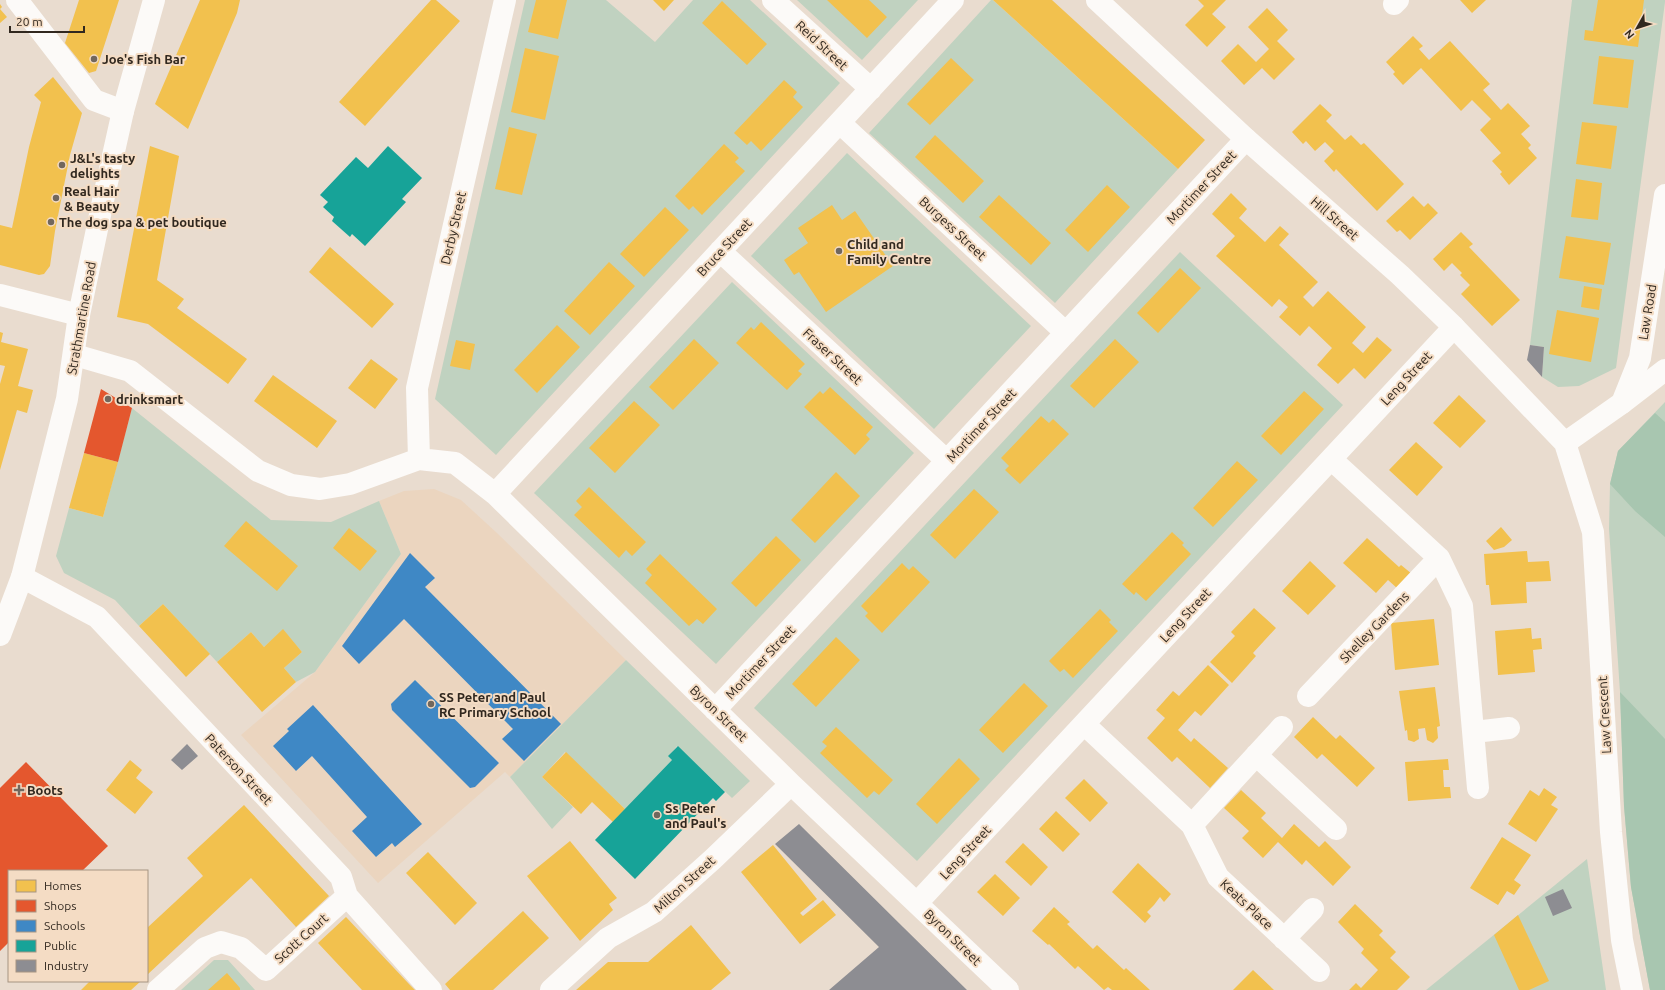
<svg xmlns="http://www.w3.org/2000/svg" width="1665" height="990" font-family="Ubuntu,sans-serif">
<rect width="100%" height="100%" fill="#e9dccf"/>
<path fill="#ebd5bf" d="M 434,489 L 461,500 L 497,533 L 626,660 L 510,777 L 505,772 L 378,883 L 241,735 L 315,672 L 401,554 L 379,501 L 404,491 Z"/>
<path fill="#c0d2c0" d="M 525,0 L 606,0 L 655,42 L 693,0 L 750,0 L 840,83 L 496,455 L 435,399 Z
M 797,0 L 918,0 L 862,60 Z
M 991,0 L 993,0 L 1178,169 L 1055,303 L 869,133 Z
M 1572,0 L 1665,0 L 1665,2 L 1616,368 L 1579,386 L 1558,387 L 1542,377 L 1544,347 L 1530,345 Z
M 847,153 L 1031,326 L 934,429 L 751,256 Z
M 1180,252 L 1343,405 L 917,861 L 754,708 Z
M 732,282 L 914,453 L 716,664 L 534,493 Z
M 1665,402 L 1665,990 L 1650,990 L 1631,887 L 1624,806 L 1620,692 L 1609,529 L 1610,484 L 1618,451 Z
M 132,408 L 271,520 L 331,522 L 379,501 L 401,554 L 315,672 L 296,682 L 284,668 L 302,652 L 283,630 L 264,647 L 251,632 L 217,662 L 163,604 L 139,626 L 115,600 L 64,573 L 56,556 L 69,508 L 103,517 Z
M 626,660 L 750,781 L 732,798 L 677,746 L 669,756 L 672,760 L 625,809 L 565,752 L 542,777 L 573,807 L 552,829 L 510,777 Z
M 1587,859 L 1606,990 L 1426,990 Z
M 214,960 L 228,960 L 255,990 L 181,990 Z"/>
<path fill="#a8c6b0" d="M 1655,413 L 1665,422 L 1665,537 L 1635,511 L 1610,484 L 1618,451 Z
M 1620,692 L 1665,739 L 1665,990 L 1650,990 L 1631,887 L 1624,806 Z"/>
<path fill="#f2c14e" d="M 79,0 L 119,0 L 96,71 L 89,73 L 65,43 Z
M 200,0 L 240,0 L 237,13 L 188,129 L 155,104 Z
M 431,0 L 436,0 L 460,21 L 365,126 L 339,102 Z
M 536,0 L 567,0 L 558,39 L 528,32 Z
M 653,0 L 674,0 L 664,11 Z
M 827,0 L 869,0 L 887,17 L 867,38 Z
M 993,0 L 1052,0 L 1205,140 L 1178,169 Z
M 1198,0 L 1226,0 L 1212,14 L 1226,27 L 1207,47 L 1185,25 L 1204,6 Z
M 1460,0 L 1486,0 L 1472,13 Z
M 1598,0 L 1644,0 L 1638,47 L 1584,40 L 1585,30 L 1593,31 Z
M 722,1 L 767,44 L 747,65 L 702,23 Z
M 0,4 L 2,7 L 0,9 L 7,17 L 0,23 Z
M 1267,8 L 1288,30 L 1277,41 L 1295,59 L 1274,80 L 1262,68 L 1244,85 L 1221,61 L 1238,44 L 1256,62 L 1269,49 L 1248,27 Z
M 1413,36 L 1423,46 L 1419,49 L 1429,60 L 1450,41 L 1490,84 L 1483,90 L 1501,110 L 1508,103 L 1530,126 L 1521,134 L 1531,145 L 1528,148 L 1537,158 L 1509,185 L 1500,174 L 1502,172 L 1492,161 L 1501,153 L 1480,130 L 1491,119 L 1472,100 L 1461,111 L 1421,68 L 1403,85 L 1393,74 L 1395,72 L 1386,62 Z
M 525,48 L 559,56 L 545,120 L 511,112 Z
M 1599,56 L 1634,60 L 1628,108 L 1593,104 Z
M 951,58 L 974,80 L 930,125 L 907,104 Z
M 53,77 L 82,113 L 70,155 L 55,231 L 50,266 L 44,274 L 39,275 L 0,265 L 0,225 L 12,228 L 29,147 L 41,102 L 34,95 Z
M 784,80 L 797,92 L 793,97 L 803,107 L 761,151 L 751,141 L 747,145 L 734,133 Z
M 1320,104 L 1332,115 L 1326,121 L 1345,140 L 1351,135 L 1361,145 L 1364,143 L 1404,184 L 1377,211 L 1336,169 L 1334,172 L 1324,161 L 1334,151 L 1325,142 L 1315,151 L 1306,141 L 1303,144 L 1292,132 Z
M 1582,122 L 1617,126 L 1611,169 L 1576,164 Z
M 509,127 L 537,134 L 522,195 L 495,189 Z
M 935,135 L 984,181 L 963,203 L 915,157 Z
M 724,144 L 739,158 L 735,162 L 745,171 L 702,215 L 693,206 L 689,210 L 675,196 Z
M 150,146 L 179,156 L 157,280 L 184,299 L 177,308 L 247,359 L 228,384 L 148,324 L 117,317 Z
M 1576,179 L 1602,183 L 1598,220 L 1571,217 Z
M 1107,185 L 1130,207 L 1088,252 L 1065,230 Z
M 1231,193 L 1247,209 L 1239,218 L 1265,242 L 1280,226 L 1289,234 L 1279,245 L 1318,282 L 1303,297 L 1313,307 L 1328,291 L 1366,327 L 1352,343 L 1363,353 L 1377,337 L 1392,350 L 1365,379 L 1354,368 L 1338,384 L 1317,365 L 1332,348 L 1309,326 L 1300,336 L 1279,317 L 1288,307 L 1279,299 L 1272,307 L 1216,256 L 1235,236 L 1212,214 Z
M 999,195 L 1051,243 L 1031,265 L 979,217 Z
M 1413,196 L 1424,207 L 1428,203 L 1438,213 L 1410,240 L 1400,230 L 1397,232 L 1386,221 Z
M 832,205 L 842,220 L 855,211 L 893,266 L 826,312 L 799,272 L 794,275 L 784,260 L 808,243 L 798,228 Z
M 665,207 L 689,230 L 644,277 L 620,254 Z
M 1461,232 L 1473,244 L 1469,247 L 1520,300 L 1492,326 L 1461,294 L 1470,285 L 1460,275 L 1462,273 L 1452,263 L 1444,271 L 1433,259 Z
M 1566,236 L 1611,243 L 1604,285 L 1559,278 Z
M 330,247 L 394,304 L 372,328 L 309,272 Z
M 609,262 L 635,286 L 590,335 L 564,311 Z
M 1180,268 L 1201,288 L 1158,333 L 1137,313 Z
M 1584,286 L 1602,289 L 1599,310 L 1581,307 Z
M 1557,310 L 1599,318 L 1591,362 L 1549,354 Z
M 761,322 L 805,364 L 798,371 L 802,374 L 787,390 L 736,343 L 751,327 L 754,330 Z
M 557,325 L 580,347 L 537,393 L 514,370 Z
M 0,332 L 3,333 L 1,342 L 28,349 L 18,386 L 33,390 L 27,413 L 17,410 L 0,470 L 0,384 L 5,366 L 0,365 Z
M 694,339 L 719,363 L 673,410 L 649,387 Z
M 1115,339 L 1139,362 L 1094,408 L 1070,386 Z
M 456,340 L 475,344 L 470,370 L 450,366 Z
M 371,359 L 398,379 L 375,409 L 348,388 Z
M 273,375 L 337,421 L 317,448 L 254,401 Z
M 830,387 L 873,427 L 866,435 L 870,439 L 855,455 L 804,407 L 820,391 L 823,394 Z
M 1304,391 L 1324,409 L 1281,455 L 1261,436 Z
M 1459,395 L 1486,421 L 1460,448 L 1433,423 Z
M 634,401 L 660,425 L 615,473 L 589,448 Z
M 1041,416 L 1049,423 L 1053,419 L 1069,434 L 1020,484 L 1005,470 L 1009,466 L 1001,458 Z
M 1416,442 L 1443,467 L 1417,496 L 1389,470 Z
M 84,453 L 118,462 L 103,517 L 69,508 Z
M 1237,461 L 1258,480 L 1213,527 L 1193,508 Z
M 836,472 L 860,496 L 815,543 L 791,520 Z
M 589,487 L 646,542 L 632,556 L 626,550 L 619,558 L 574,515 L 582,507 L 576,501 Z
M 974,489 L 999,512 L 955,559 L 930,535 Z
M 246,521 L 298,566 L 277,591 L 224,546 Z
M 1501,527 L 1512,540 L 1504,547 L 1494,550 L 1486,541 Z
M 349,528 L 377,551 L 360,571 L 333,548 Z
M 1172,532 L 1184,543 L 1182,545 L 1191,554 L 1146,601 L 1136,592 L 1134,595 L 1122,584 Z
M 776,536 L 801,560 L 756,607 L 731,583 Z
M 1367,538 L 1399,567 L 1401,565 L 1412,574 L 1398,589 L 1388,580 L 1376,593 L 1343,563 Z
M 1527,551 L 1528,562 L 1549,561 L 1551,581 L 1526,582 L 1527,603 L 1491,605 L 1489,585 L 1486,585 L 1484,554 Z
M 660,554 L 717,609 L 703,624 L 697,619 L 689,626 L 645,583 L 652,575 L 646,569 Z
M 1310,561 L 1336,586 L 1308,615 L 1282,591 Z
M 902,563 L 909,570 L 913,566 L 930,582 L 882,633 L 865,616 L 868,613 L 861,606 Z
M 163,604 L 210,654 L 186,677 L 139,626 Z
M 1254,608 L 1276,628 L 1253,653 L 1256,656 L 1232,683 L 1210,662 L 1235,636 L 1231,632 Z
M 1100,609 L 1111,620 L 1109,622 L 1118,631 L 1073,678 L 1064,669 L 1060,672 L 1049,661 Z
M 1434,619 L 1439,665 L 1395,670 L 1391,623 Z
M 1531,628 L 1532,639 L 1541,638 L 1542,649 L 1533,650 L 1535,672 L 1498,675 L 1495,631 Z
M 283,629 L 302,652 L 284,668 L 296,682 L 262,712 L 217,662 L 251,632 L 264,647 Z
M 836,637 L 860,660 L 816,707 L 792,684 Z
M 1208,665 L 1229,685 L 1201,716 L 1195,711 L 1178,730 L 1191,742 L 1194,738 L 1228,768 L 1210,788 L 1177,757 L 1172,762 L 1147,738 L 1165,718 L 1156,710 L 1173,691 L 1179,696 Z
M 1024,683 L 1048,706 L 1003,753 L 979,730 Z
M 1435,687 L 1440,726 L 1437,727 L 1438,738 L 1433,743 L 1427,740 L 1425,728 L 1418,729 L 1419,739 L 1414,742 L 1408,740 L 1407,730 L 1405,731 L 1399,691 Z
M 1313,717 L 1336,739 L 1340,735 L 1375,768 L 1357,787 L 1322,754 L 1317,759 L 1294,737 Z
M 836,727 L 893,780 L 879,795 L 874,791 L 867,798 L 820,753 L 827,746 L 822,742 Z
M 566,752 L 625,809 L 613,822 L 592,802 L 581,814 L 542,777 Z
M 959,758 L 980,779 L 937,824 L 916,804 Z
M 1448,759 L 1449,770 L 1443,770 L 1444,787 L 1450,787 L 1451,798 L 1408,801 L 1405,762 Z
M 130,760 L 142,770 L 136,778 L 153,792 L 135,814 L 106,790 Z
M 1084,779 L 1108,803 L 1090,822 L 1065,798 Z
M 1544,788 L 1557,797 L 1551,805 L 1558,809 L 1536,842 L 1508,824 L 1530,790 L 1539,796 Z
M 1241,790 L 1266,813 L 1261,818 L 1282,838 L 1294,824 L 1319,847 L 1325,841 L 1351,867 L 1333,886 L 1306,860 L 1302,865 L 1278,842 L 1263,858 L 1242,838 L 1249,831 L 1224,808 Z
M 244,805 L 329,896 L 296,927 L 251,878 L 147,975 L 147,928 L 203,876 L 187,858 Z
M 1056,811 L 1080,834 L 1063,852 L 1039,829 Z
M 1502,837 L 1531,855 L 1514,880 L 1521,885 L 1514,895 L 1507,891 L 1498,905 L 1470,888 Z
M 570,841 L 617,898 L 609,904 L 613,910 L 580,941 L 527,876 Z
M 1023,843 L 1048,867 L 1031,886 L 1005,862 Z
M 773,845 L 817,899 L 800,913 L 803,916 L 823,900 L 836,915 L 800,944 L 741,872 Z
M 428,852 L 477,903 L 455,925 L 406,873 Z
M 1138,863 L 1171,894 L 1164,902 L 1160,897 L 1154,905 L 1147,912 L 1151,916 L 1145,923 L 1112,892 Z
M 995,874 L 1020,898 L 1003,916 L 977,892 Z
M 1355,904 L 1383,931 L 1379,935 L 1396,952 L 1390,958 L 1410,977 L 1397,990 L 1349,990 L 1356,983 L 1361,988 L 1378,970 L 1361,953 L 1364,949 L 1338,922 Z
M 1054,907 L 1070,922 L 1067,924 L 1093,949 L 1097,945 L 1124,970 L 1126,968 L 1150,990 L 1112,990 L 1108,987 L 1104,990 L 1078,966 L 1075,969 L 1049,944 L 1048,945 L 1032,931 Z
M 523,911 L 549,938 L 493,990 L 450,990 L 445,984 Z
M 1518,915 L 1549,981 L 1529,990 L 1519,990 L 1494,935 Z
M 346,917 L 409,984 L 415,990 L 362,990 L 318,943 Z
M 691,925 L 731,973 L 711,990 L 576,990 L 608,962 L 648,962 Z
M 1253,970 L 1274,990 L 1233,990 Z
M 227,973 L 240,988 L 240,990 L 208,990 Z
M 90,981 L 141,981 L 131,990 L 81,990 Z"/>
<path fill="#e4572e" d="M 101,389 L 132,408 L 118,462 L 84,453 Z
M 26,762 L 108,846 L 82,871 L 9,871 L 9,942 L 0,951 L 0,788 Z"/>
<path fill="#3f88c5" d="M 410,553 L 435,578 L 425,587 L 561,724 L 524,761 L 502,739 L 513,729 L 404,619 L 359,664 L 342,646 Z
M 415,680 L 499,763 L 475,787 L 470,788 L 392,710 L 391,704 Z
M 313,705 L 422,824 L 395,847 L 392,843 L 376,857 L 352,831 L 367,817 L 312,756 L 296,771 L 273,746 L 289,731 L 287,729 Z"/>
<path fill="#17a398" d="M 388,146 L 422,178 L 402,199 L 406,202 L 365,246 L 352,234 L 350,237 L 332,221 L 334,217 L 323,207 L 328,202 L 320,195 L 356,157 L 368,168 Z
M 678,746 L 725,792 L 716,801 L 713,798 L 635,879 L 595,840 L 672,760 L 668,756 Z"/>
<path fill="#8d8d92" d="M 1530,345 L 1544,347 L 1542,377 L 1527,360 Z
M 187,744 L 198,756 L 182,770 L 171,760 Z
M 799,824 L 903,927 L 967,990 L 829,990 L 879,947 L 775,844 Z
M 1563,889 L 1572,908 L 1553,916 L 1545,897 Z"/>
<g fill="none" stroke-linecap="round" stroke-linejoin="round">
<path stroke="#fcfaf8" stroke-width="22" d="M 17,0 L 94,100 L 123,111
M 773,0 L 871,89
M 1394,4 L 1398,0
M 840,123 L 1066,333
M 720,251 L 947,461
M 0,295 L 79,315
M 75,355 L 130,371 L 258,471 L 291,485 L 320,489 L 350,484 L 419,459 L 455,463 L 495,494 L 791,784 L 1008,990
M 1622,403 L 1665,370
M 419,459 L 417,388 L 505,0
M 1331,459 L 1439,558 L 1462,606 L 1478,788
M 495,494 L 953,0
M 22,577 L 97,617 L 341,877 L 347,896 L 431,990
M 1308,696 L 1439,558
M 715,710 L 1246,139
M 1084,724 L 1192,825 L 1218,877 L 1319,971
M 1474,732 L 1509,728
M 1256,755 L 1336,829
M 1192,825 L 1282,727
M 917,903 L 1454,327
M 1284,939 L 1313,909
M 158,990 L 205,948 L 221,942 L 241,948 L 266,970 L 347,896
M 551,990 L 608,938 L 654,912 L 713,859 L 791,784"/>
<path stroke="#fcfaf8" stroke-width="22" d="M 1097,0 L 1246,139 L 1400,275 L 1454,327 L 1565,443 L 1593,532 L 1611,832 L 1622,940 L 1632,990
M 1565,443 L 1622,403 L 1640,358 L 1665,195
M 0,635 L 22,577 L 67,399 L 79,315 L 104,196 L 123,111 L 154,0"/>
</g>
<g fill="#71675d" stroke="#f4dcc4" stroke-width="1.5">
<circle cx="94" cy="59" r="4"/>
<circle cx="62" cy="165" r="4"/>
<circle cx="56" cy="198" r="4"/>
<circle cx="51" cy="222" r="4"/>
<circle cx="839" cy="251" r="4"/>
<circle cx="108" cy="399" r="4"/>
<circle cx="431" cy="704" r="4"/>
<path d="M17 784h4v4h4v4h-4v4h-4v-4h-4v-4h4z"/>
<circle cx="657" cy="815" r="4"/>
</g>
<g text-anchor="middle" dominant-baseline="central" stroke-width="4" stroke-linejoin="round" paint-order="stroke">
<g font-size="13" fill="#31281f" stroke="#f4dcc4">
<text transform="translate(822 45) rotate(43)">Reid Street</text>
<text transform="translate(1201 187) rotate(-47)">Mortimer Street</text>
<text transform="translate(1335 218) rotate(41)">Hill Street</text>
<text transform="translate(453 228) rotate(-77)">Derby Street</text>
<text transform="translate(953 228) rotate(43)">Burgess Street</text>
<text transform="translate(724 247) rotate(-47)">Bruce Street</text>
<text transform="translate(1647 312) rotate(-81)">Law Road</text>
<text transform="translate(81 318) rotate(-80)">Strathmartine Road</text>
<text transform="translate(833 356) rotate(43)">Fraser Street</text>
<text transform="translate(1406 378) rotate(-47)">Leng Street</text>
<text transform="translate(981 425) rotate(-47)">Mortimer Street</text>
<text transform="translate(1185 615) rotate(-47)">Leng Street</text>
<text transform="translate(1374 627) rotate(-46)">Shelley Gardens</text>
<text transform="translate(760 662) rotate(-47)">Mortimer Street</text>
<text transform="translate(719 713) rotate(44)">Byron Street</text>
<text transform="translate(1604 715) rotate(-93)">Law Crescent</text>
<text transform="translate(239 769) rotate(47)">Paterson Street</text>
<text transform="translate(965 852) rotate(-47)">Leng Street</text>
<text transform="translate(684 884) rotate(-42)">Milton Street</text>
<text transform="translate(1247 904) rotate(43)">Keats Place</text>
<text transform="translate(953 937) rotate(44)">Byron Street</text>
<text transform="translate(301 938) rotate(-42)">Scott Court</text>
</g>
<g font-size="13" font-weight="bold" fill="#31281f" stroke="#f4dcc4" text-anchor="start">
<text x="102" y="59">Joe's Fish Bar</text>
<text x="70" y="158">J&amp;L's tasty<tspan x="70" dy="15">delights</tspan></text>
<text x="64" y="191">Real Hair<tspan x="64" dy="15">&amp; Beauty</tspan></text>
<text x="59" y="222">The dog spa &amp; pet boutique</text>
<text x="847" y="244">Child and<tspan x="847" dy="15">Family Centre</tspan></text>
<text x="116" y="399">drinksmart</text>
<text x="439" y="697">SS Peter and Paul<tspan x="439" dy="15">RC Primary School</tspan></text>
<text x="27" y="790">Boots</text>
<text x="665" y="808">Ss Peter<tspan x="665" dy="15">and Paul's</tspan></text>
</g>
</g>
<rect x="8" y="870" width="140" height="112" fill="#f4dcc4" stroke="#a69482"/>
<rect x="16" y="880" width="20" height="12" fill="#f2c14e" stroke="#a69482"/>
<text x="44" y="890" font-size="12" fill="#31281f">Homes</text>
<rect x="16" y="900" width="20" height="12" fill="#e4572e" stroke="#a69482"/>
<text x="44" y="910" font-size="12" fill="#31281f">Shops</text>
<rect x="16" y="920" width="20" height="12" fill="#3f88c5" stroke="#a69482"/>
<text x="44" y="930" font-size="12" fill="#31281f">Schools</text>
<rect x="16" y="940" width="20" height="12" fill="#17a398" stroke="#a69482"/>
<text x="44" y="950" font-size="12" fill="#31281f">Public</text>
<rect x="16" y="960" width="20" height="12" fill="#8d8d92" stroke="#a69482"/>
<text x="44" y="970" font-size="12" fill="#31281f">Industry</text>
<g transform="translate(1637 28) rotate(231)" stroke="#f4dcc4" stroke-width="3" paint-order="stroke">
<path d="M0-3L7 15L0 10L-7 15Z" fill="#31281f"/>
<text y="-6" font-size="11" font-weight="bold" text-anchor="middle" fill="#31281f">N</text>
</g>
<path d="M10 26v6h74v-6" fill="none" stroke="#31281f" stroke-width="2"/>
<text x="16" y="26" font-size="12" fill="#31281f" stroke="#f4dcc4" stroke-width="3" paint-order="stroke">20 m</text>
</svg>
